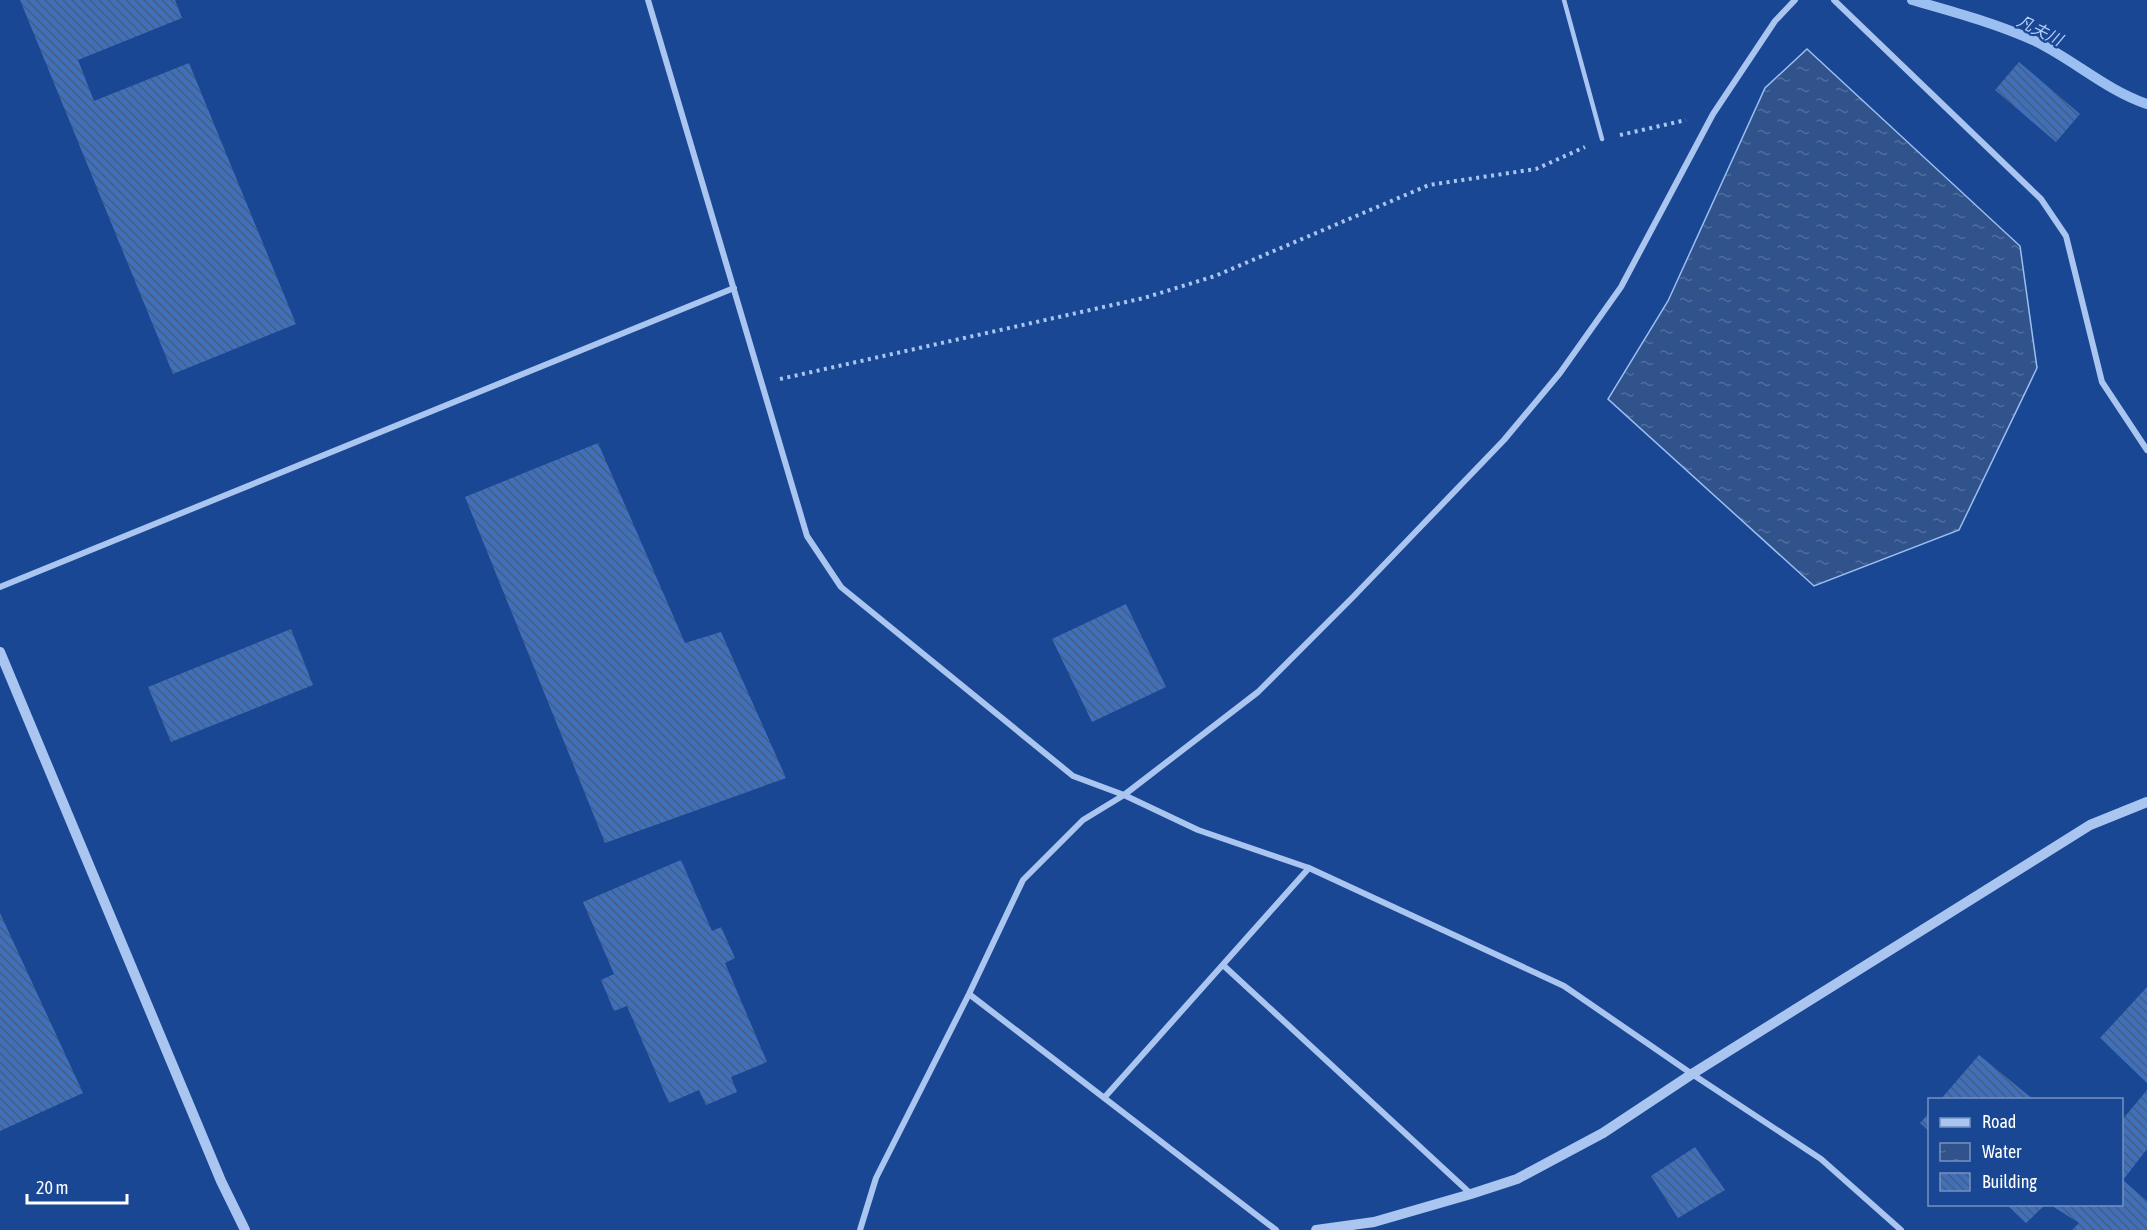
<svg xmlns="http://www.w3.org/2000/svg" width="2147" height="1230" font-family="'Asap Condensed','Noto Sans JP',sans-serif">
<defs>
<pattern id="water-ripples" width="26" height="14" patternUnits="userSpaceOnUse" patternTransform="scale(1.5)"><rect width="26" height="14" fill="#31538c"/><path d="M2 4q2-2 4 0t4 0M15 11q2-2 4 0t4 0" fill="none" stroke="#506d9d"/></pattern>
<pattern id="building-back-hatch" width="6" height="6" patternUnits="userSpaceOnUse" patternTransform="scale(1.5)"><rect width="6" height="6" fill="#4170bb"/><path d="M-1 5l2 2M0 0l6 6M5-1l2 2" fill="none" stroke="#475c7e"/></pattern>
</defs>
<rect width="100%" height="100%" fill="#194794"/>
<path fill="url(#water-ripples)" stroke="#9cbff2" stroke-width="1.5" d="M 1807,49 L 2020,246 L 2037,368 L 1959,530 L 1814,586 L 1608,399 L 1668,301 L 1765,88 Z"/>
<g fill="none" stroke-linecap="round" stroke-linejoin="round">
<path stroke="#9cbff2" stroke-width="10" d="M 1912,0 C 1954,12 1995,23 2035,41 C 2074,60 2106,90 2147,104"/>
</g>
<path fill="url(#building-back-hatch)" d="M 20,0 L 175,0 L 182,18 L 78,60 L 94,101 L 189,63 L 296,324 L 173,374 Z
M 2019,62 L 2080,114 L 2056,142 L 1995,90 Z
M 598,443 L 685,643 L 721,632 L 786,778 L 605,843 L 465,497 Z
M 1126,604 L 1166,687 L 1092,722 L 1052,639 Z
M 291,629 L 313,685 L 171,742 L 148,687 Z
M 681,860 L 712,931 L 721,927 L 735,958 L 725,963 L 767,1062 L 731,1077 L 737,1092 L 706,1105 L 699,1090 L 669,1103 L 627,1006 L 614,1011 L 601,980 L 614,974 L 583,902 Z
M 0,913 L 83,1093 L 0,1131 Z
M 2147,987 L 2147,1083 L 2100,1038 Z
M 1979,1055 L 2034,1100 L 1940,1100 Z
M 2147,1090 L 2147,1149 L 2123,1180 L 2147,1201 L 2147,1230 L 2072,1230 L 2079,1223 L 2049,1204 L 2122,1204 L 2122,1120 Z
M 1930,1112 L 1930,1132 L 1920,1123 Z
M 1695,1147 L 1725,1190 L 1678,1218 L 1651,1176 Z
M 2006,1204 L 2046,1204 L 2026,1223 Z"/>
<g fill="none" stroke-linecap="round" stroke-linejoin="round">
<path stroke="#a9c5f0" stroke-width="4" stroke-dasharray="3 4.5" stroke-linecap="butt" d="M 1620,135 L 1686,120
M 780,379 L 1144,298 L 1215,276 L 1429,185 L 1536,169 L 1585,147"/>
<path stroke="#a9c5f0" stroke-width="4.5" d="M 1564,0 L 1602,139"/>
<path stroke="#a9c5f0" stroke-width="6" d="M 648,0 L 807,536 L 841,587 L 1073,776 L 1124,795 L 1198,830 L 1309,868 L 1564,986 L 1692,1074 L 1821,1159 L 1901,1230
M 1834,0 L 2041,199 L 2066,236 L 2102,382 L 2147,450
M 0,587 L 734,288
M 1223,965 L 1471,1194
M 969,994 L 1276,1230
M 1104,1098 L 1309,868
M 860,1230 L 876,1178 L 969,994 L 1023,880 L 1083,820 L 1124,795 L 1258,692 L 1353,597 L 1504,440 L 1560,373 L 1621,287 L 1713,114 L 1775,21 L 1795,0"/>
<path stroke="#a9c5f0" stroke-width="10" d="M 0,652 L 221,1181 L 245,1230
M 1316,1230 L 1374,1222 L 1471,1194 L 1517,1179 L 1603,1133 L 1692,1074 L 2090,825 L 2147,802"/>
</g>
<g text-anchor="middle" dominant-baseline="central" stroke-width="4.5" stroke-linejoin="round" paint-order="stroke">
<g font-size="16" font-style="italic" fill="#b6cff7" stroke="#194794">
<text transform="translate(2040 30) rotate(26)">凡夫川</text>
</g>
</g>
<rect x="1928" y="1098" width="195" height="108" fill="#194794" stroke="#7591bf" stroke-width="1.5"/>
<rect x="1940" y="1118" width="30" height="9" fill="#a9c5f0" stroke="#7591bf" stroke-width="1.5"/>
<text x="1982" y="1128" font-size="18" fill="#ffffff">Road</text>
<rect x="1940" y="1143" width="30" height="18" fill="url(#water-ripples)" stroke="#7591bf" stroke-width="1.5"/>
<text x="1982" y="1158" font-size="18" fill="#ffffff">Water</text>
<rect x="1940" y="1173" width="30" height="18" fill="url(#building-back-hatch)" stroke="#7591bf" stroke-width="1.5"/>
<text x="1982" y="1188" font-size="18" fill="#ffffff">Building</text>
<path d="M27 1194v9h100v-9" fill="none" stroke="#ffffff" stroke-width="3"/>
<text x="36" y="1194" font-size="18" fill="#ffffff" stroke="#194794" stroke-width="4.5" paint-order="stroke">20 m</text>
</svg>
